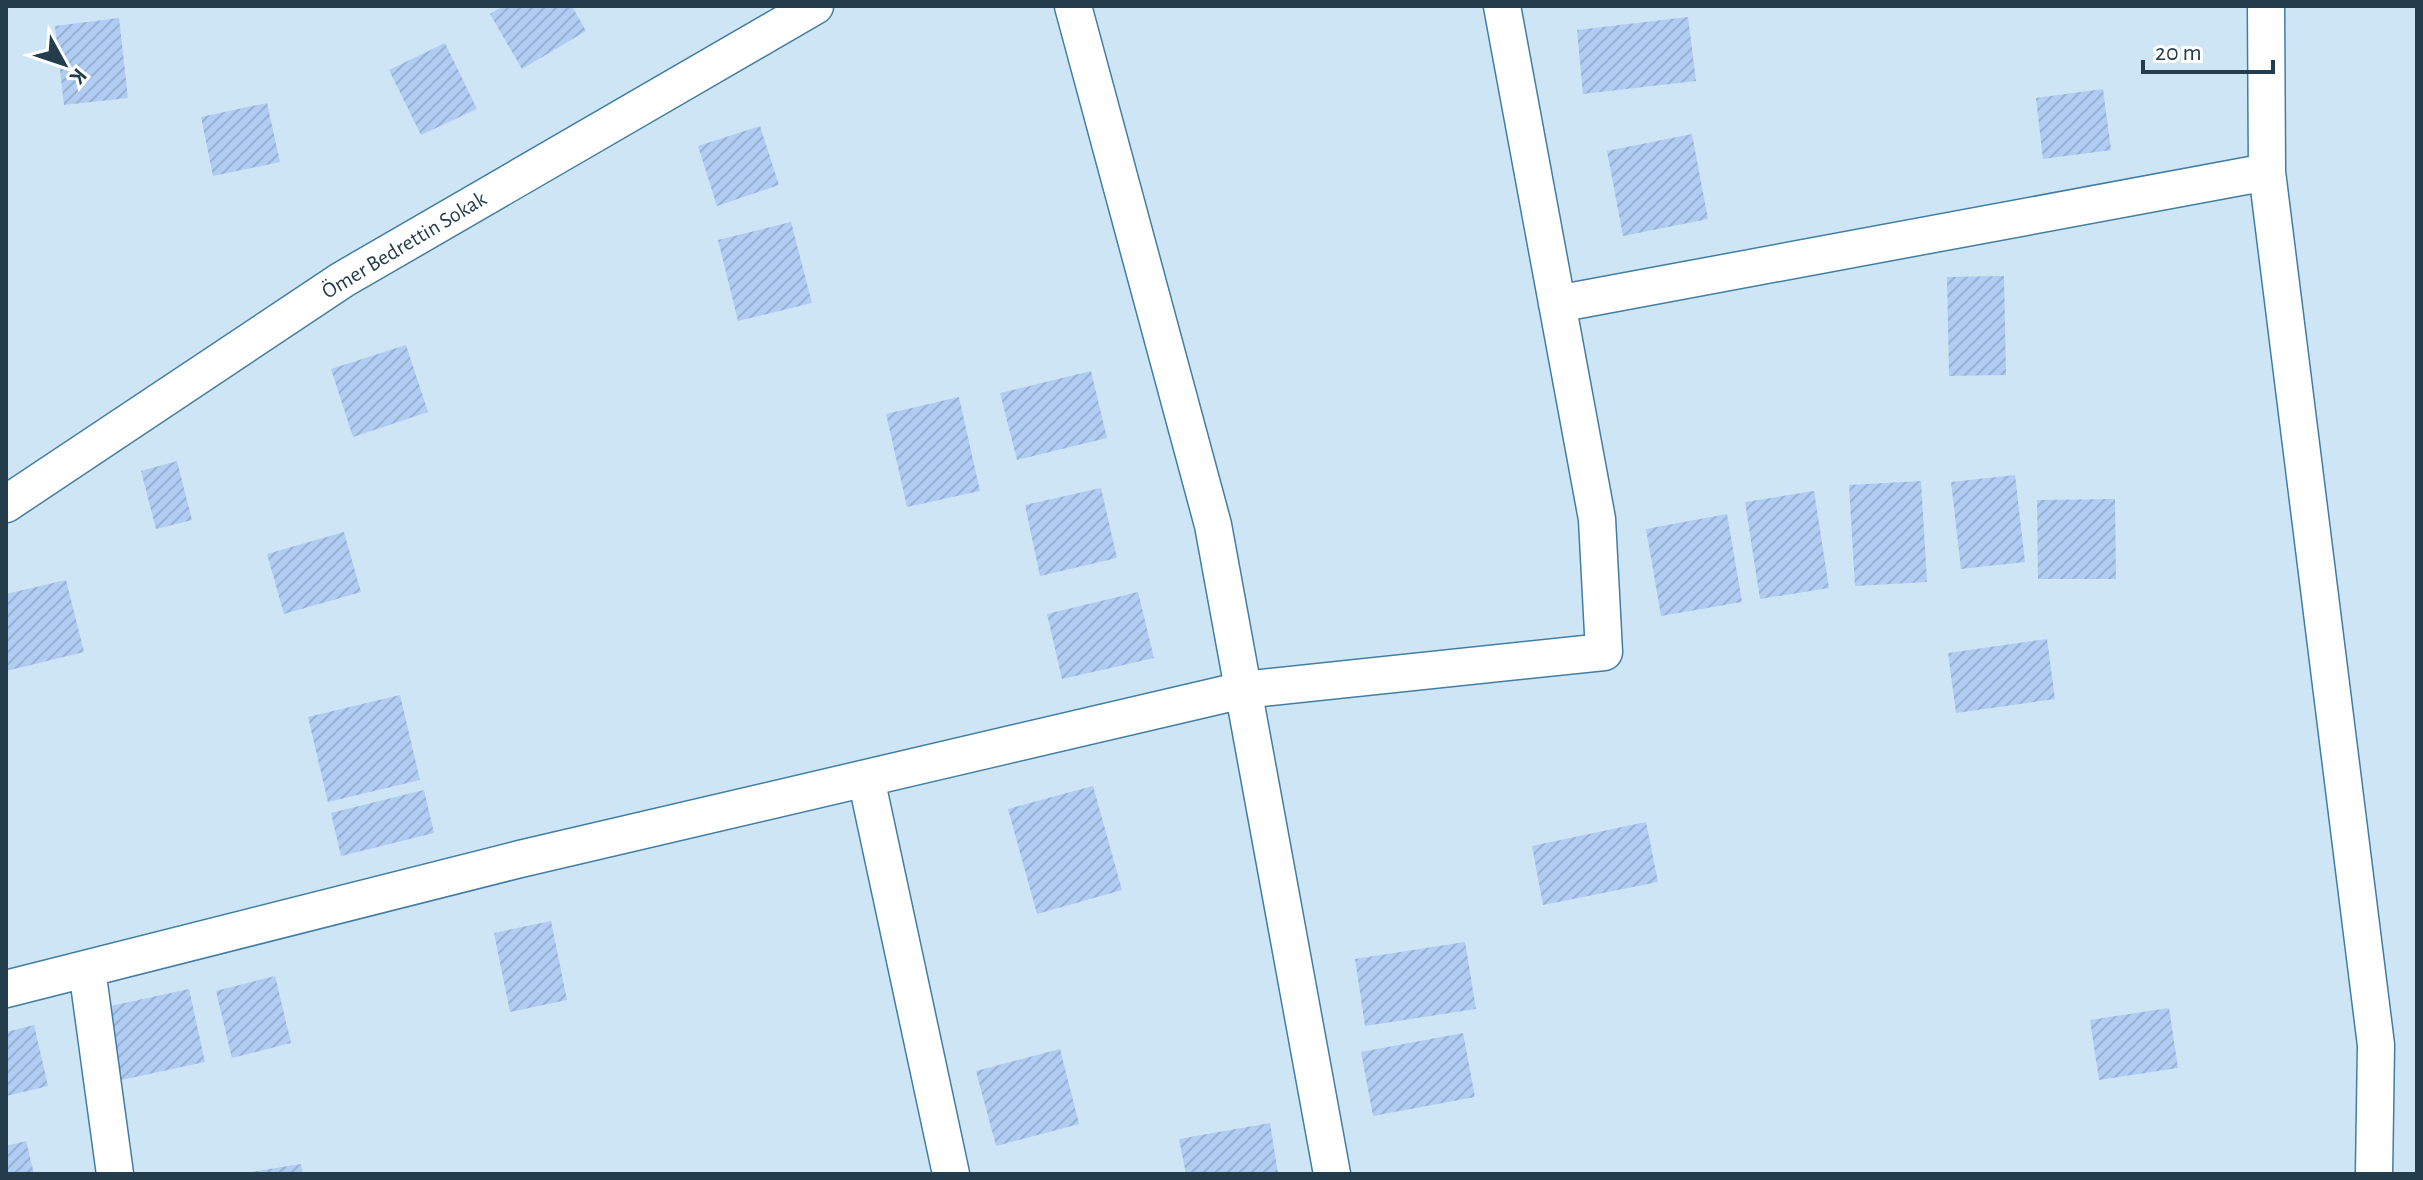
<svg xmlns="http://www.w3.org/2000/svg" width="2423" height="1180" font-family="'Alegreya Sans',sans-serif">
<defs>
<pattern id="building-hatch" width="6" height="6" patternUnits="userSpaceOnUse" patternTransform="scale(2)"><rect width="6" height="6" fill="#b0ccf3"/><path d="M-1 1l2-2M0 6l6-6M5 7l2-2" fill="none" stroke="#97b0d2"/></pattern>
</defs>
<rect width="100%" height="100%" fill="#cee5f5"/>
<path fill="url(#building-hatch)" d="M 503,6 L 572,6 L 586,31 L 522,69 L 490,14 Z
M 1688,17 L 1696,81 L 1583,94 L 1577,30 Z
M 119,18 L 128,98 L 64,105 L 55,26 Z
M 445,43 L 477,109 L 421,135 L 389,70 Z
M 2103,89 L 2111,150 L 2043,159 L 2036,98 Z
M 267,103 L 280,162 L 213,176 L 201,117 Z
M 760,126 L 779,185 L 717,206 L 698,146 Z
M 1692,134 L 1708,219 L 1623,236 L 1607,151 Z
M 791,222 L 812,303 L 738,321 L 718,240 Z
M 2004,276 L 2006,375 L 1949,376 L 1947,277 Z
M 406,345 L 428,412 L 353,437 L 331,369 Z
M 1091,371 L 1107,438 L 1017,460 L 1000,393 Z
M 959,397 L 980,491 L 907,507 L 886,414 Z
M 177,461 L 192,520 L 156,529 L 141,471 Z
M 2015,475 L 2025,562 L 1961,569 L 1951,482 Z
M 1921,481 L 1927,582 L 1855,586 L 1849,485 Z
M 1101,488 L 1117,558 L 1040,576 L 1025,505 Z
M 1814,491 L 1829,588 L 1760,599 L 1745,502 Z
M 2115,499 L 2116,579 L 2038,579 L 2037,500 Z
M 1727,514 L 1742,602 L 1661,616 L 1646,529 Z
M 344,532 L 361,592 L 284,614 L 267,554 Z
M 66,580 L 84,652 L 6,671 L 6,594 Z
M 1138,592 L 1154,658 L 1062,679 L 1047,614 Z
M 2047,639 L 2055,699 L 1956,713 L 1948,653 Z
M 400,695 L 420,780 L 328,802 L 308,717 Z
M 1093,786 L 1122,890 L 1037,914 L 1008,809 Z
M 424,790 L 434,833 L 341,856 L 331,813 Z
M 1646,822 L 1658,882 L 1543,905 L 1532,846 Z
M 551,921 L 567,1000 L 510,1012 L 494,933 Z
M 1465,942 L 1476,1009 L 1365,1026 L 1355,959 Z
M 275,976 L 291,1043 L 232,1058 L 216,991 Z
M 189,989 L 205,1062 L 121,1080 L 106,1007 Z
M 2169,1008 L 2178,1068 L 2099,1080 L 2090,1020 Z
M 34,1025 L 48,1086 L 6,1096 L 6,1032 Z
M 1463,1033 L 1475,1097 L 1373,1116 L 1361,1052 Z
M 1060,1049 L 1079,1124 L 996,1146 L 976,1071 Z
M 1270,1123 L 1278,1174 L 1186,1174 L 1179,1139 Z
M 26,1141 L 34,1174 L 6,1174 L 6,1146 Z
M 301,1164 L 303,1174 L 251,1174 L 251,1172 Z"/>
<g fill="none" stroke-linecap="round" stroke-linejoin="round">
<g stroke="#427ea2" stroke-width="39">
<path id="minor" d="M 1073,6 L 1213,525 L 1332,1174
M 2266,6 L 2267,172 L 2376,1045 L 2374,1174
M 1557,304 L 2267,172
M 6,504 L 342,280 L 815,6
M 866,778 L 951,1174
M 87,969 L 115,1174
M 6,989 L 520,859 L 1243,690 L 1604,652 L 1597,519 L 1502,6"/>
</g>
<use href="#minor" stroke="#fff" stroke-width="36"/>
</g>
<g text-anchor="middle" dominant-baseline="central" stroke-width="8" stroke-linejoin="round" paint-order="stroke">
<g font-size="22" fill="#243d4d" stroke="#fff">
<text transform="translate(404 245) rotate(-31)">Ömer Bedrettin Sokak</text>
</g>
</g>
<rect width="2423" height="1180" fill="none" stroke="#243d4d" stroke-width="16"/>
<g transform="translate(64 64) rotate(130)" stroke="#ffffff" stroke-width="6" paint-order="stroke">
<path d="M0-6L14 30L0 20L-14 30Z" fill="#243d4d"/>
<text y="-12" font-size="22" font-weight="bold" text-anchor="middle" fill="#243d4d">K</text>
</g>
<path d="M2143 60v12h130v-12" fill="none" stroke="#243d4d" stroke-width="4"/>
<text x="2155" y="60" font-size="24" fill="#243d4d" stroke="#ffffff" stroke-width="6" paint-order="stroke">20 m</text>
</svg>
